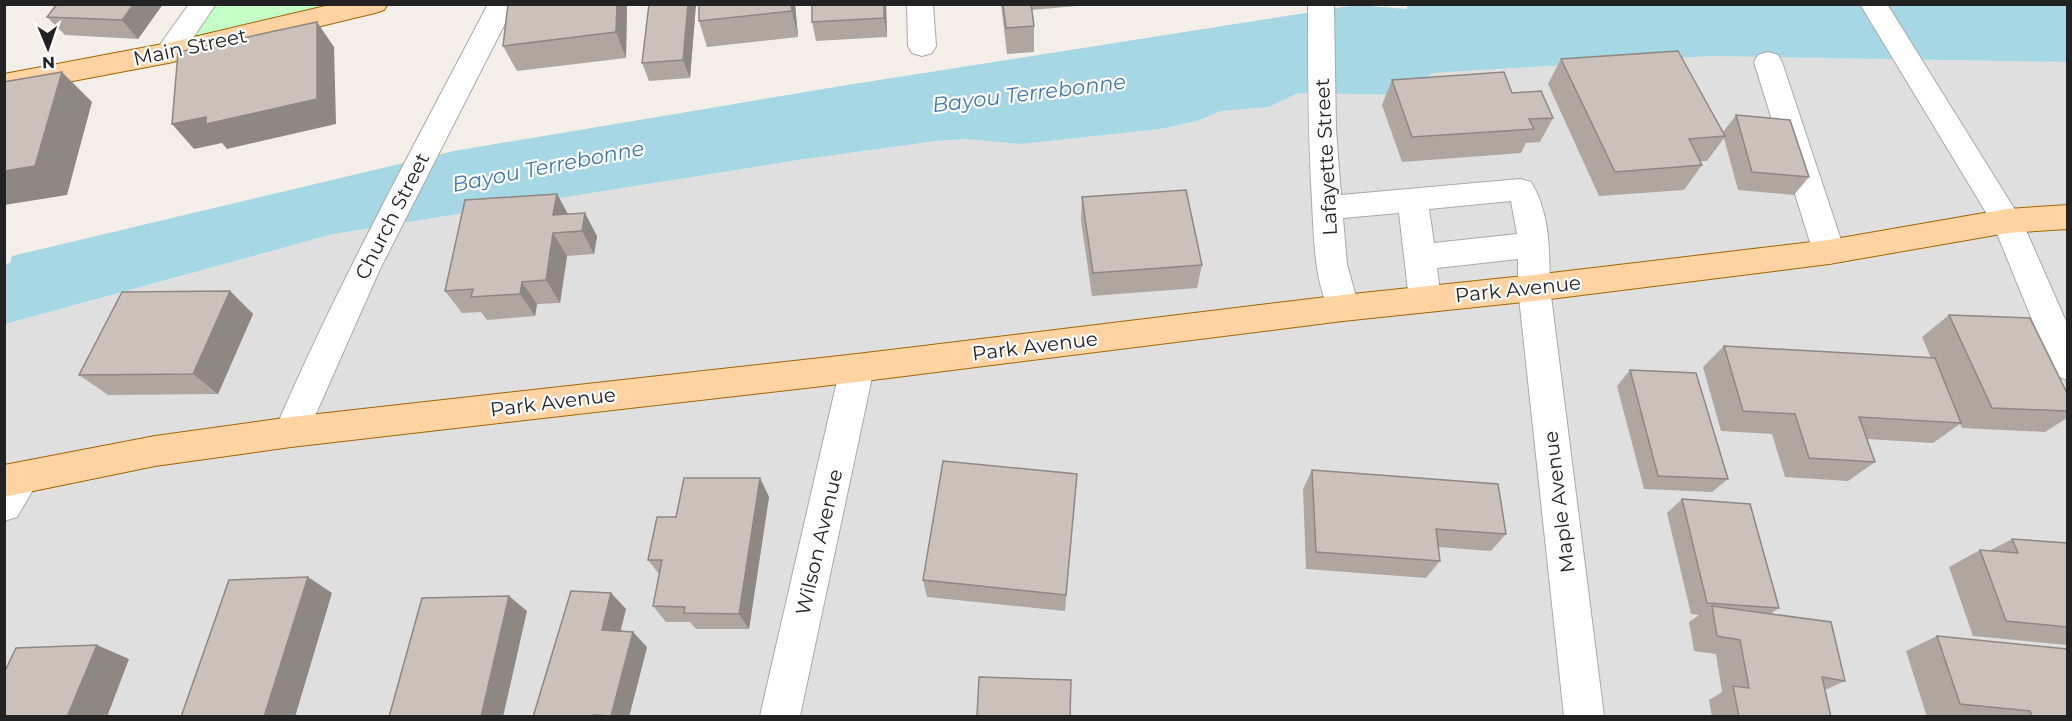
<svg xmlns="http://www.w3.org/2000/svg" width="2072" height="721" font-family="Montserrat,sans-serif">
<rect width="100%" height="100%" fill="#f3efe8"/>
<path fill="#e0dfdf" d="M 1711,56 L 2067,62 L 2067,716 L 5,716 L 5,324 L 333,234 L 798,160 L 936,141 L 965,139 L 1022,144 L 1160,129 L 1197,121 L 1221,111 L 1269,107 L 1298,93 L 1405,95 L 1432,73 Z"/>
<path fill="#c3ffc6" d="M 203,5 L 375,5 L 168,53 Z"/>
<path fill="#a5d8e4" d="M 1356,5 L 1407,9 L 1407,5 L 2067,5 L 2067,62 L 1711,56 L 1432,73 L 1405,95 L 1298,93 L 1269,107 L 1221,111 L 1197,121 L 1160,129 L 1022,144 L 965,139 L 936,141 L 798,160 L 333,234 L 5,324 L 5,264 L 10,263 L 12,256 L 454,151 L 841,86 Z"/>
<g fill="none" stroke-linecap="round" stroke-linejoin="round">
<g stroke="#a9a9a9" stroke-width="2">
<path id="minor" d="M 189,4 L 216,4 L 178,60 L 168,63 L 158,60 L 154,53 Z
M 488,4 L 515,4 L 380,269 L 303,443 L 291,447 L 279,443 L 274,432 C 337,285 414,146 488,4 Z
M 907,4 L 933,4 L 936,46 L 932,53 L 922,56 L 912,53 L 908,46 Z
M 1308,4 L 1334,4 L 1336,130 L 1341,195 L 1520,179 L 1531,182 C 1551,215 1549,251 1550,288 L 1604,716 L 1564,716 L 1518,288 L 1518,259 L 1437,268 L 1441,299 L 1436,308 L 1425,312 L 1414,308 L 1409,299 L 1399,213 L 1343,218 L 1347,264 L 1359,308 L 1354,317 L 1343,321 L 1332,317 C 1314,282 1314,240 1312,201 C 1308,135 1308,70 1308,4 ZM 1511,201 L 1517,234 L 1434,243 L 1429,209 Z
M 1860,4 L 1887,4 L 2022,221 L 2068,326 L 2068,380 L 2056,376 L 2051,366 L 1993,224 Z
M 1768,52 L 1778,55 L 1782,62 L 1845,252 L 1840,261 L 1829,264 L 1818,261 L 1813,252 L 1754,62 L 1758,55 Z
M 857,354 L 869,358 L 874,368 L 800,716 L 760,716 L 840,368 L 845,358 Z
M 22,462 L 34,467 L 40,478 L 17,517 L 4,521 L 4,474 L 10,467 Z"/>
</g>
<g stroke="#a06600" stroke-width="2">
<path id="major" d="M 334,4 L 388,4 L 384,10 L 375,13 L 168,63 L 4,94 L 4,74 L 168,43 Z
M 2068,205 L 2068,229 L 2007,233 L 1829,264 L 1534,301 L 1343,321 L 857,382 L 291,447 L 155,466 L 4,497 L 4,465 L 155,436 L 291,417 L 857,354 L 1343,295 L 1534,275 L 1829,240 L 2007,209 Z"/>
</g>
<use href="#minor" fill="#fff" fill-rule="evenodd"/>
<use href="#major" fill="#ffd3a1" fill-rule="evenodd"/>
</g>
<path fill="#afa6a0" d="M 57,4 L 163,4 L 138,39 L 65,35 L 47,17 Z
M 627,4 L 626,58 L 517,71 L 503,46 Z
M 696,4 L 690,78 L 649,81 L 642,63 Z
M 795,4 L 798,37 L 707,47 L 699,21 Z
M 886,4 L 887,37 L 816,41 L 812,22 Z
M 1001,4 L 1099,4 L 1032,10 L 1034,26 L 1034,52 L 1007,54 Z
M 1561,59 L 1723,132 L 1736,115 L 1809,177 L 1794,195 L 1738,190 L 1724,138 L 1707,161 L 1700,161 L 1702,165 L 1684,190 L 1599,196 L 1548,84 Z
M 1392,80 L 1512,93 L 1553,118 L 1540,142 L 1526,143 L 1521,153 L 1402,162 L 1382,105 Z
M 557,194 L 568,214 L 597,236 L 594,254 L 567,256 L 560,303 L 537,304 L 535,316 L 487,320 L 481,312 L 462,313 L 445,291 Z
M 1082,197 L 1202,265 L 1197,288 L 1092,296 L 1081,221 Z
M 230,291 L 253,314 L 218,394 L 108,395 L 79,375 Z
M 1949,315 L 2067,393 L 2067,418 L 2045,432 L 1962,428 L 1960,424 L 1933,443 L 1867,439 L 1875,462 L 1848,481 L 1785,477 L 1772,434 L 1721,431 L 1703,367 L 1724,346 L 1931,358 L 1922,337 Z
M 1630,370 L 1728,479 L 1712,492 L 1644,489 L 1617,386 Z
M 1312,470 L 1506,534 L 1491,551 L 1438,547 L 1440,561 L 1426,578 L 1306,569 L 1303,489 Z
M 1077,474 L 1065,611 L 927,597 L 923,580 Z
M 760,478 L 769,497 L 749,629 L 696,629 L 690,622 L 666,622 L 653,606 L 659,574 L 648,560 L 676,517 Z
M 1682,499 L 1779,608 L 1770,614 L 1845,681 L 1825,690 L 1831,717 L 1712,717 L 1709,700 L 1722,692 L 1716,654 L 1694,651 L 1689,622 L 1699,615 L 1691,614 L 1667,513 Z
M 2012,539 L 2067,543 L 2067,645 L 1973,636 L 1949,567 L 1980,550 L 1989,551 Z
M 611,593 L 626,609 L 620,631 L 647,647 L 629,717 L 533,717 Z
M 1937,636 L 2067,717 L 1927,717 L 1906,651 Z"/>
<path fill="#8e8782" d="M 134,4 L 163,4 L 138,39 L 122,20 Z
M 617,4 L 627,4 L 626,58 L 616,32 Z
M 688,4 L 696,4 L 690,78 L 683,60 Z
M 791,4 L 795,4 L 798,37 L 792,11 Z
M 884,4 L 886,4 L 887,37 L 884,18 Z
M 317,22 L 334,47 L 336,124 L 227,149 L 222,143 L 194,149 L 172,124 L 206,117 Z
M 62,72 L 92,102 L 67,195 L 4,205 L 4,171 Z
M 557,194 L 570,218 L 553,215 Z
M 585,213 L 597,236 L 594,254 L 582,231 Z
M 553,233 L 567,256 L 560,303 L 546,280 Z
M 522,282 L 537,304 L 535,316 L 520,294 Z
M 230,291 L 253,314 L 218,394 L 193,374 Z
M 760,478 L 769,497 L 749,629 L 739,614 Z
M 308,577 L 332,593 L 295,717 L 264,717 Z
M 611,593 L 626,609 L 617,645 L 602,630 Z
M 509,596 L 527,611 L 503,717 L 481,717 Z
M 633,632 L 647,647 L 629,717 L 612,717 L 611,716 Z
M 97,645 L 129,659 L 107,717 L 67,717 Z"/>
<path fill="#cbc1ba" stroke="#8e8782" stroke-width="1.5" d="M 57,4 L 134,4 L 122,20 L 47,17 Z
M 508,4 L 617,4 L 616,32 L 503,46 Z
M 649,4 L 688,4 L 683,60 L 642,63 Z
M 699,4 L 791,4 L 792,11 L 699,21 Z
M 812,4 L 884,4 L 884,18 L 812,22 Z
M 1003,4 L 1031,4 L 1034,26 L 1006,28 Z
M 317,22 L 317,99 L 206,124 L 206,117 L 172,124 L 178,52 Z
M 1678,51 L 1725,136 L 1689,139 L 1702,165 L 1615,172 L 1561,59 Z
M 62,72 L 35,166 L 4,171 L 4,82 Z
M 1504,72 L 1512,93 L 1541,91 L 1553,118 L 1529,119 L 1534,129 L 1412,137 L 1392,80 Z
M 1736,115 L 1790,120 L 1809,177 L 1752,172 Z
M 1186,190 L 1202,265 L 1093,273 L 1082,197 Z
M 557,194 L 553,215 L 585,213 L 582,231 L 553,233 L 546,280 L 522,282 L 520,294 L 471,297 L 473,289 L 445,291 L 465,200 Z
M 230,291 L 193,374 L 79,375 L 122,292 Z
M 1949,315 L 2030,318 L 2067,393 L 2067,411 L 1992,408 Z
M 1724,346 L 1935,358 L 1961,423 L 1859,417 L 1875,462 L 1809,458 L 1795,414 L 1743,411 Z
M 1630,370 L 1696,373 L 1728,479 L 1658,476 Z
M 943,461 L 1077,474 L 1066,595 L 923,580 Z
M 1312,470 L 1498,484 L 1506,534 L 1436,529 L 1440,561 L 1316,552 Z
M 684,478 L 760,478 L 739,614 L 684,613 L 685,607 L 653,606 L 662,560 L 648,560 L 657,517 L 676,517 Z
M 1682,499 L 1750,504 L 1779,608 L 1707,603 Z
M 2012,539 L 2067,543 L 2067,627 L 2006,621 L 1980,550 L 2018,553 Z
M 308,577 L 264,717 L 181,717 L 229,580 Z
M 571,591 L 611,593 L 602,630 L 633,632 L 611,716 L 594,715 L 594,717 L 533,717 Z
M 509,596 L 481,717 L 389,717 L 422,598 Z
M 1712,606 L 1831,622 L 1845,681 L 1822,677 L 1831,717 L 1739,717 L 1733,686 L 1749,688 L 1740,640 L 1717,636 Z
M 1937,636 L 2067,649 L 2067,717 L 2032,717 L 2030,711 L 1960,704 Z
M 97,645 L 67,717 L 4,717 L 4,673 L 16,648 Z
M 979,677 L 1071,680 L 1070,717 L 977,717 Z"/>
<g text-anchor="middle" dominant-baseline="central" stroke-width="4.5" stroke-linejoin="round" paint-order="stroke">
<g font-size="20" fill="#222" stroke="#fff">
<text transform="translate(190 47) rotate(-12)">Main Street</text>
<text transform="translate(1326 157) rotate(-93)">Lafayette Street</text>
<text transform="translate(392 216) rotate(-63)">Church Street</text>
<text transform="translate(1518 289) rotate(-6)">Park Avenue</text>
<text transform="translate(1035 346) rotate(-7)">Park Avenue</text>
<text transform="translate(553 402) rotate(-7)">Park Avenue</text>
<text transform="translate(1559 502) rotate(-97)">Maple Avenue</text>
<text transform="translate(819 542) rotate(-77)">Wilson Avenue</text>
</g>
<g font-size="21" font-style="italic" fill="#3e78ac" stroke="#fff">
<text transform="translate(1029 93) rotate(-7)">Bayou Terrebonne</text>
<text transform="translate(548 166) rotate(-11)">Bayou Terrebonne</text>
</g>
</g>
<rect width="2072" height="721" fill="none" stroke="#222222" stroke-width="12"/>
<g transform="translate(48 48) rotate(178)" stroke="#ffffff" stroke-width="4.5" paint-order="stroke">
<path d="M0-4.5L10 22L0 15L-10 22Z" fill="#222222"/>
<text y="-9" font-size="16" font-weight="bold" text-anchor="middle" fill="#222222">N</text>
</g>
</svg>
